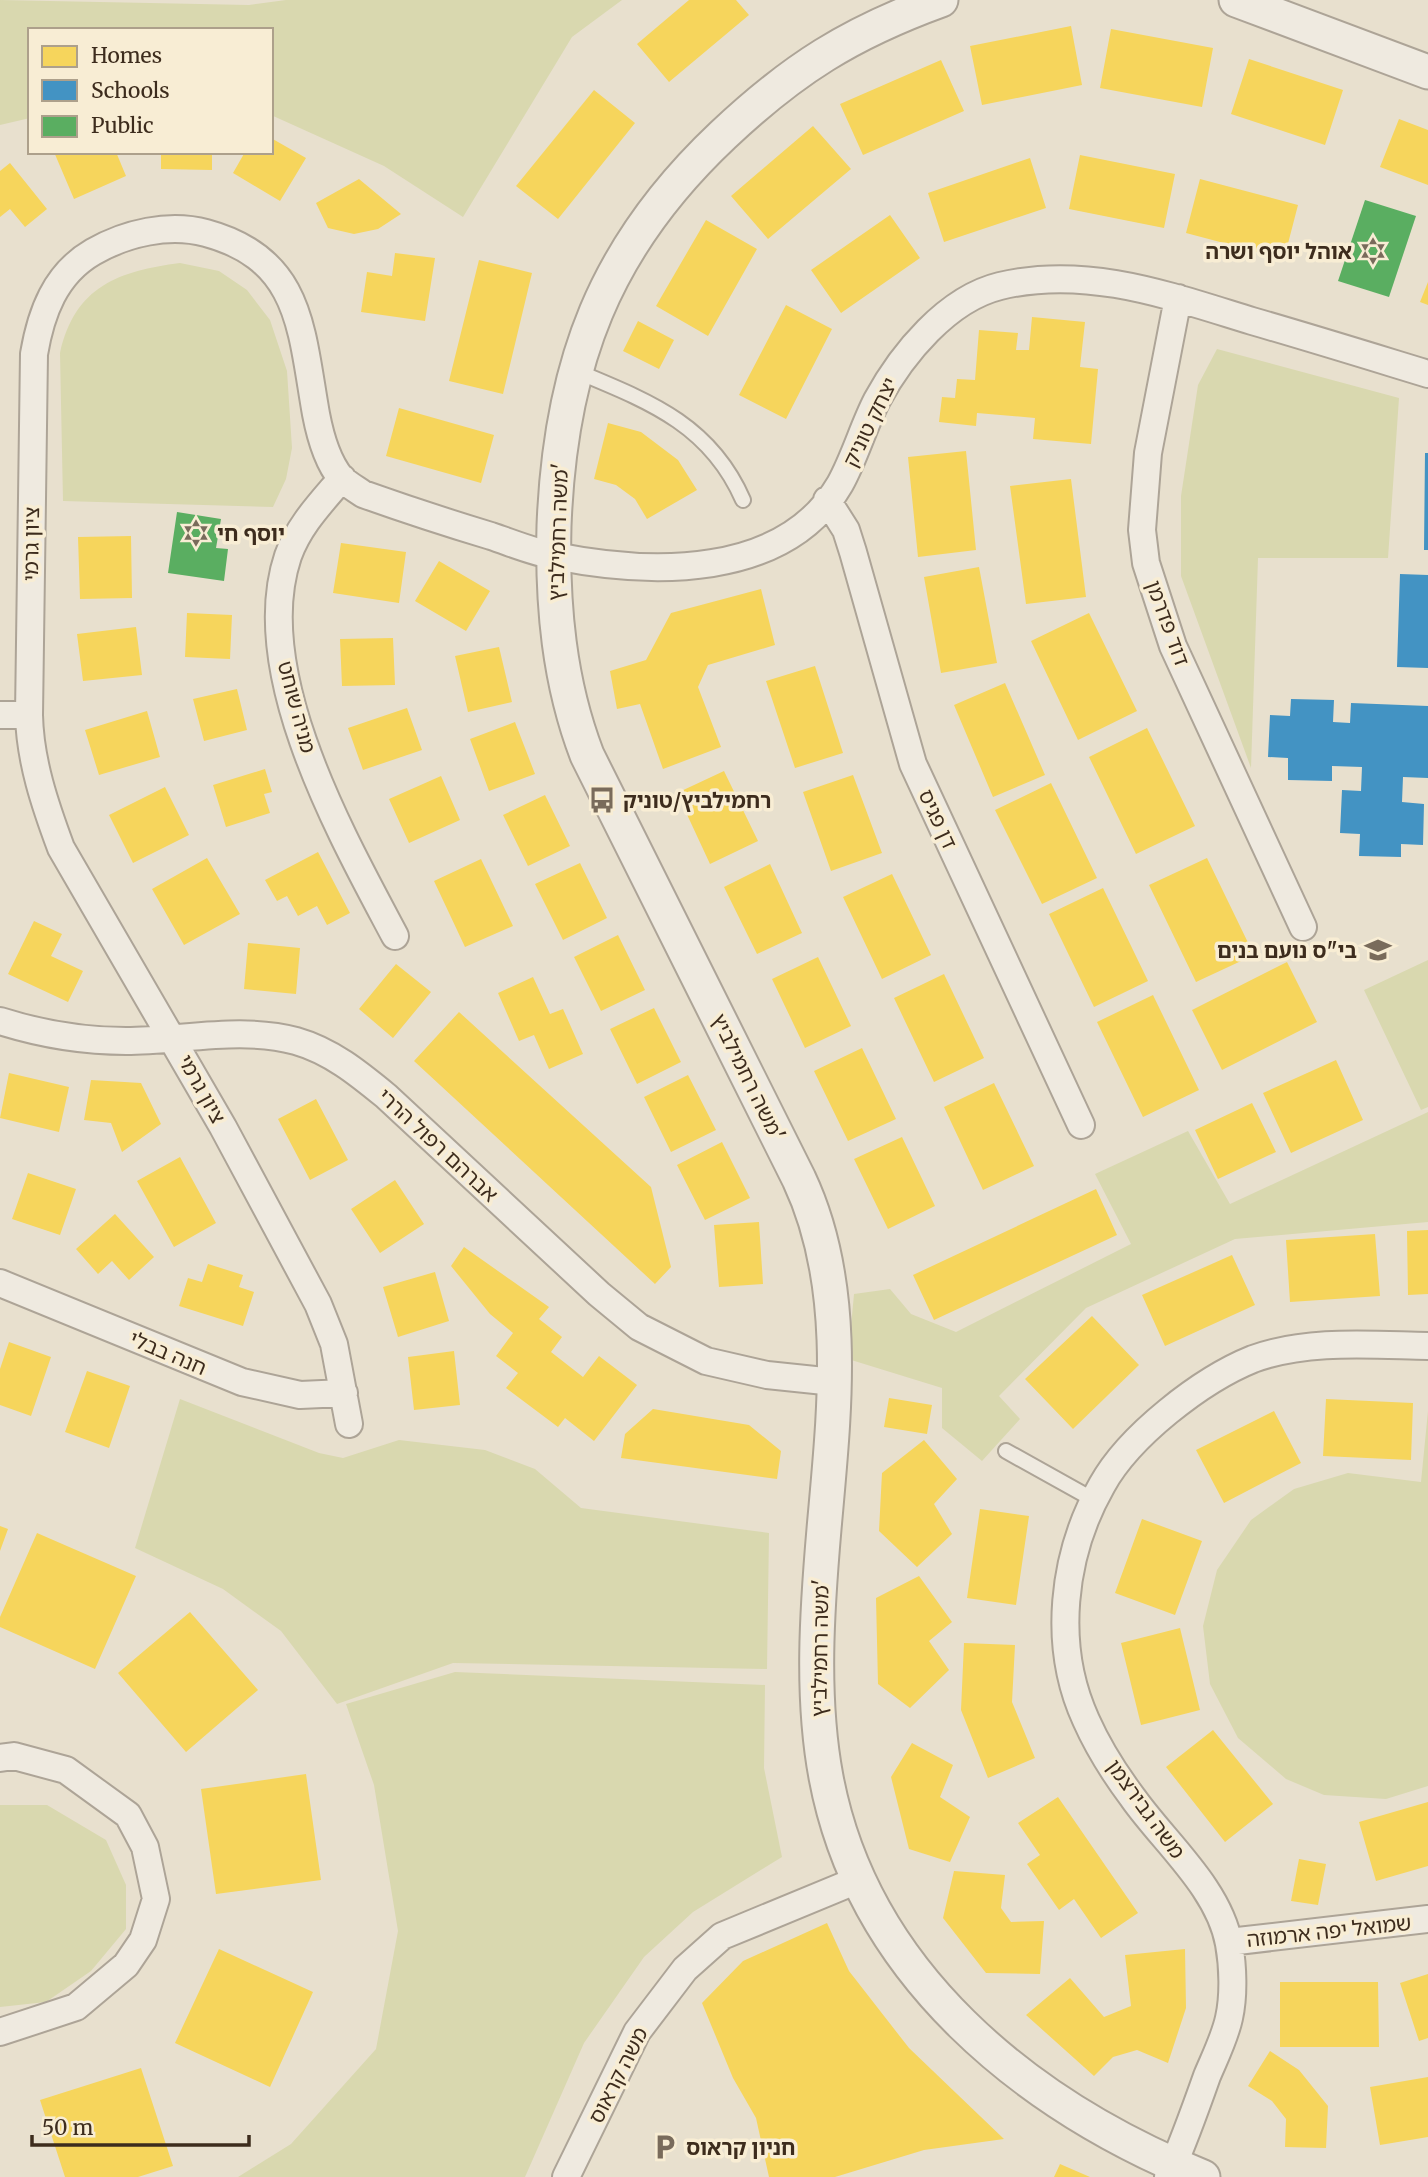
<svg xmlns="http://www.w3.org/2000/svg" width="1428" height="2177" font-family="Merriweather,'Noto Sans Hebrew',serif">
<rect width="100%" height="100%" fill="#e8e0ce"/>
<path fill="#d9d8af" d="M 0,0 L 249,5 L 286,0 L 622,0 L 572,37 L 463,217 L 384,166 L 271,115 L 271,30 L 30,30 L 30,118 L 0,125 Z
M 180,263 L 219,271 L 247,290 L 270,320 L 287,371 L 292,448 L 286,479 L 273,507 L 63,501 L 60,353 C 75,286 119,271 180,263 Z
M 1217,349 L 1399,398 L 1388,558 L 1258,558 L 1251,768 L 1181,576 L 1181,496 L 1198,385 Z
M 1428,960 L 1428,1107 L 1421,1110 L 1364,990 Z
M 1428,1112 L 1428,1222 L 1235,1239 L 1086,1308 L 999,1396 L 1020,1419 L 982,1461 L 942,1428 L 942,1388 L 848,1359 L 854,1294 L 890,1289 L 911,1314 L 956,1332 L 1131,1244 L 1095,1174 L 1188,1131 L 1230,1204 Z
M 180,1399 L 319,1453 L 343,1458 L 399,1440 L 485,1450 L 535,1469 L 581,1508 L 769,1533 L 767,1669 L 453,1663 L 337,1704 L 281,1631 L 223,1589 L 135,1548 Z
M 1428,1411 L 1428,1786 L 1386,1799 L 1324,1795 L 1286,1779 L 1238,1738 L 1210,1684 L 1203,1626 L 1217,1570 L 1251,1520 L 1294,1489 L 1348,1473 L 1421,1482 Z
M 455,1672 L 765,1685 L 764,1768 L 782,1857 L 693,1912 L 644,1957 L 584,2043 L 525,2177 L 238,2177 L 291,2144 L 376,2049 L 398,1931 L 374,1785 L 346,1704 Z
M 0,1805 L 47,1805 L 106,1840 L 126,1885 L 126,1929 L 91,1971 L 46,2002 L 0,2007 Z"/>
<path fill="#f6d55c" d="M 689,0 L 736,0 L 749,15 L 669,82 L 637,44 Z
M 1071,26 L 1082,85 L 982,105 L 970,46 Z
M 1111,29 L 1213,48 L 1202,107 L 1100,88 Z
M 1249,59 L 1343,90 L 1325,145 L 1231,114 Z
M 941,60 L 964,111 L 863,155 L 840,104 Z
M 594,90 L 635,123 L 558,219 L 516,186 Z
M 1399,119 L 1428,130 L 1428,185 L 1380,167 Z
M 813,126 L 851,169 L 768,239 L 731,196 Z
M 271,138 L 306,158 L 280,201 L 233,173 L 245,152 L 271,152 Z
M 54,152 L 116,152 L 126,176 L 74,199 Z
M 161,152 L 212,152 L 212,170 L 161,169 Z
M 1080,155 L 1175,174 L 1164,228 L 1069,209 Z
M 1030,158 L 1046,208 L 944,242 L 928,193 Z
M 10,163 L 47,209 L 25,227 L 10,209 L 0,217 L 0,171 Z
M 359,179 L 401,214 L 378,229 L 354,234 L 328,228 L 316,203 Z
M 1200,179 L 1298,205 L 1284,259 L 1186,233 Z
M 890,215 L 920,258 L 841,313 L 811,270 Z
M 706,220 L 757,249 L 708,336 L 656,306 Z
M 395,253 L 435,258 L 425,321 L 361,312 L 367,272 L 392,276 Z
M 479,260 L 532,273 L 503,394 L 449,381 Z
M 1428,282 L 1428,305 L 1420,302 Z
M 786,305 L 832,329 L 786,419 L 739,395 Z
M 1032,317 L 1085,322 L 1080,367 L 1098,369 L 1091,444 L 1033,439 L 1035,418 L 977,413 L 976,426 L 939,422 L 942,397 L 955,398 L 957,379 L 975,380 L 979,330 L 1018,333 L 1016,350 L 1029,350 Z
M 638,321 L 674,340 L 659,369 L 623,351 Z
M 399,408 L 494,435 L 481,483 L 386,456 Z
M 608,423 L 641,432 L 678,460 L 697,490 L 647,519 L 635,499 L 616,485 L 594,479 Z
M 966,451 L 976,550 L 918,557 L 908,457 Z
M 1071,479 L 1086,597 L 1026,604 L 1010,486 Z
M 131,536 L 132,598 L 80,599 L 78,537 Z
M 341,543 L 406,552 L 399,603 L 333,593 Z
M 439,561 L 490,591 L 466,631 L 415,601 Z
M 979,567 L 997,663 L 941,673 L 924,577 Z
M 761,589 L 775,645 L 708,665 L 698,687 L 721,747 L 663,769 L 640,704 L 617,709 L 610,671 L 646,660 L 671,613 Z
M 187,613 L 232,615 L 230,659 L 185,657 Z
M 1089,613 L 1137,711 L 1078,740 L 1031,641 Z
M 136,627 L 142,675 L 83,681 L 77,634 Z
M 393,638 L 395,685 L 342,686 L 340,639 Z
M 499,647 L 512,702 L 468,712 L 455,656 Z
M 815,666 L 843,753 L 795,768 L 766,681 Z
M 1005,683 L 1045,775 L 993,797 L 954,705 Z
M 237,689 L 247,730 L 204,741 L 193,699 Z
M 407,708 L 422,750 L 363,770 L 348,728 Z
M 147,711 L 160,757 L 99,775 L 85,730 Z
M 515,722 L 535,774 L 489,791 L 470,739 Z
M 1147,728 L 1195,826 L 1136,854 L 1089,757 Z
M 265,769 L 272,792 L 264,794 L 270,813 L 226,827 L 213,785 Z
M 724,771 L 758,841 L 710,864 L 677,793 Z
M 853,775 L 882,853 L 831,871 L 803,792 Z
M 441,776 L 460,820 L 409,843 L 389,799 Z
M 1051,783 L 1097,878 L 1042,904 L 995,810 Z
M 165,787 L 189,835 L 133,863 L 109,815 Z
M 545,795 L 570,846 L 528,866 L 503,815 Z
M 318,852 L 350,913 L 327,925 L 317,906 L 298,916 L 287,896 L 277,901 L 265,880 Z
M 207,858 L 240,914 L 184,945 L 152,889 Z
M 1207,858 L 1254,955 L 1196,982 L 1149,885 Z
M 481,859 L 513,926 L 465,947 L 434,881 Z
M 580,863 L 607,918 L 563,940 L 535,884 Z
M 770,864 L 802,933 L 757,954 L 724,887 Z
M 892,874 L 931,955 L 882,979 L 843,897 Z
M 1103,888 L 1148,981 L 1094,1007 L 1049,914 Z
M 34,921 L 62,934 L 51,956 L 83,971 L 68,1002 L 8,974 Z
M 618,935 L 645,990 L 601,1011 L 574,957 Z
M 248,943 L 300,948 L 296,994 L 244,989 Z
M 818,957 L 851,1026 L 805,1048 L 772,979 Z
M 1287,962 L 1317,1022 L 1222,1070 L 1192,1010 Z
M 396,964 L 431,992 L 393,1038 L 359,1009 Z
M 944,974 L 984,1058 L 934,1082 L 894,998 Z
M 533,977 L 550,1014 L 563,1009 L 583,1054 L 549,1069 L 534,1035 L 519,1041 L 498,993 Z
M 1153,995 L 1199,1090 L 1143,1117 L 1097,1022 Z
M 654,1008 L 681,1062 L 637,1084 L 610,1029 Z
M 459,1012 L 651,1187 L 671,1267 L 655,1284 L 414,1061 Z
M 862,1048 L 896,1119 L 848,1141 L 814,1071 Z
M 1336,1060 L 1363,1120 L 1291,1153 L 1263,1093 Z
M 9,1073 L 69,1087 L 59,1132 L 0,1118 Z
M 688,1075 L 716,1130 L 671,1152 L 644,1097 Z
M 91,1080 L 141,1083 L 161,1124 L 122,1152 L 111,1123 L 84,1120 Z
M 994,1083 L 1034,1166 L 983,1190 L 944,1107 Z
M 316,1099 L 348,1160 L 310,1180 L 278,1119 Z
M 1252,1103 L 1276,1152 L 1218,1179 L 1195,1130 Z
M 902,1137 L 935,1206 L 888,1229 L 854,1159 Z
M 722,1142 L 750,1198 L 705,1220 L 677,1165 Z
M 180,1157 L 216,1223 L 174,1247 L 137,1181 Z
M 28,1173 L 76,1189 L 60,1235 L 12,1219 Z
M 395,1180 L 424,1224 L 380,1253 L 351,1209 Z
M 1096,1189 L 1117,1235 L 934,1320 L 913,1275 Z
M 115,1214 L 154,1257 L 129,1280 L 112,1261 L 98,1274 L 76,1249 Z
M 759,1222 L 763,1284 L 719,1287 L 714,1225 Z
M 1428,1230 L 1428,1294 L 1408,1295 L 1407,1231 Z
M 1375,1234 L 1380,1296 L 1290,1302 L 1286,1240 Z
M 464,1247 L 549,1307 L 539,1319 L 562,1337 L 551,1352 L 583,1377 L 599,1356 L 637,1385 L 594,1441 L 565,1418 L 558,1427 L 506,1388 L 518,1373 L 496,1356 L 513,1333 L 490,1314 L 451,1266 Z
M 1232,1255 L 1255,1305 L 1165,1346 L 1142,1295 Z
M 208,1264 L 243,1275 L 239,1287 L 254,1292 L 243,1326 L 179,1306 L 188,1278 L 202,1282 Z
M 435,1272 L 449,1321 L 398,1337 L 383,1287 Z
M 1092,1316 L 1139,1365 L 1073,1429 L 1025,1379 Z
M 9,1342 L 51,1357 L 31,1416 L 0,1405 L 0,1369 Z
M 454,1351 L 460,1405 L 414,1410 L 408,1357 Z
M 87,1371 L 130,1386 L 109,1448 L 65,1432 Z
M 889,1398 L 932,1405 L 927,1434 L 884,1427 Z
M 1326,1399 L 1413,1403 L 1411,1460 L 1323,1456 Z
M 653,1409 L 749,1425 L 781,1451 L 777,1479 L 621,1458 L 625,1434 Z
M 1274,1411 L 1301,1463 L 1224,1503 L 1196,1450 Z
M 924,1440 L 957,1479 L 934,1504 L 952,1534 L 917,1567 L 879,1531 L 882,1473 Z
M 980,1509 L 1029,1516 L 1016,1605 L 967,1598 Z
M 1142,1519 L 1202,1541 L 1175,1615 L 1115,1593 Z
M 0,1526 L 8,1529 L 0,1551 Z
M 37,1533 L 136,1576 L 95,1669 L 0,1627 L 0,1617 Z
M 919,1576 L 952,1622 L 929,1641 L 949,1670 L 910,1708 L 878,1684 L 876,1598 Z
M 190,1612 L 258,1690 L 186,1752 L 118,1673 Z
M 1180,1628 L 1200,1710 L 1141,1725 L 1121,1643 Z
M 964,1643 L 1015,1645 L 1012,1702 L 1035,1758 L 988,1778 L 961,1710 Z
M 1213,1730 L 1273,1804 L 1225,1842 L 1166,1767 Z
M 912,1743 L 953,1765 L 940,1797 L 970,1817 L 950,1862 L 909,1849 L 891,1777 Z
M 306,1774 L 321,1880 L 216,1894 L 201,1789 Z
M 1058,1797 L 1138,1913 L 1101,1938 L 1074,1899 L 1059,1910 L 1027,1864 L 1040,1855 L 1018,1823 Z
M 1428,1802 L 1428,1866 L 1376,1881 L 1359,1822 Z
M 1299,1859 L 1326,1864 L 1318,1905 L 1291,1901 Z
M 954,1871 L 1005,1875 L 1001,1908 L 1011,1922 L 1044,1921 L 1040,1974 L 986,1973 L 943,1918 Z
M 827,1923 L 849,1971 L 909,2048 L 1004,2139 L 924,2150 L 835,2177 L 769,2177 L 756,2118 L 733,2078 L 702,2003 L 743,1961 Z
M 219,1949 L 313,1992 L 270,2087 L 175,2043 Z
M 1185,1949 L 1186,2008 L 1168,2063 L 1137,2050 L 1113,2057 L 1094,2076 L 1026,2015 L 1070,1978 L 1104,2017 L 1131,2006 L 1125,1955 Z
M 1428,1974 L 1428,2038 L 1419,2041 L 1400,1983 Z
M 1280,1982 L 1378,1982 L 1379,2047 L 1280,2047 Z
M 1270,2051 L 1299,2070 L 1328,2106 L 1326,2148 L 1285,2147 L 1286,2119 L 1272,2101 L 1248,2086 Z
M 141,2068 L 173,2166 L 138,2177 L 65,2177 L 40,2100 Z
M 1428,2077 L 1428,2137 L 1380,2145 L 1370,2087 Z
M 1060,2164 L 1090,2177 L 1054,2177 Z"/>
<path fill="#4393c3" d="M 1425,453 L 1428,453 L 1428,550 L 1424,550 Z
M 1400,574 L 1428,575 L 1428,668 L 1397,667 Z
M 1291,699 L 1334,700 L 1333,722 L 1350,723 L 1351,703 L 1428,706 L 1428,778 L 1403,777 L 1402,802 L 1424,804 L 1423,845 L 1401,844 L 1401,857 L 1359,856 L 1360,834 L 1340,833 L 1342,790 L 1361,791 L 1362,767 L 1332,766 L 1332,781 L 1288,780 L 1288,758 L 1268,757 L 1270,715 L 1290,716 Z"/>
<path fill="#5aae61" d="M 1365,200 L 1416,216 L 1389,297 L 1338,281 Z
M 177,512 L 221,519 L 216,548 L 228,549 L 224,581 L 168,573 Z"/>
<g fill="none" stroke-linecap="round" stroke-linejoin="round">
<g stroke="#ada497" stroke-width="18">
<path id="service" d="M 576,371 C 648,401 710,424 743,500
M 1006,1451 L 1094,1500"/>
</g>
<g stroke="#ada497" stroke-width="30">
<path id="minor" d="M 1178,298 L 1148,453 L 1142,530 L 1146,563 L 1173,646 L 1303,927
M 342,478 C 321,503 299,525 288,556 C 249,672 342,836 395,936
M 827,500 L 846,530 L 853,552 L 913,764 L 1081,1125
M 0,715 L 29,715
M 0,1021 C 41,1034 82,1041 126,1041 C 180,1041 242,1026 296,1041 C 331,1051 358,1073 386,1096 L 599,1294 L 639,1327 L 706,1361 L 767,1375 L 834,1382
M 0,1283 L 242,1382 L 300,1395 L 344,1393
M 349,1424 L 334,1344 L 318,1304 L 223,1127 L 61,848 C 45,805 30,761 29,715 L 34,354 C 41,313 55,274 93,252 C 126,233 169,223 206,233 C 302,259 301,330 316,414 C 320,435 327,461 341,478 C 347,484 356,489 363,494 C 405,509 448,523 491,536 C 512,543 533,552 555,556 C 649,575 784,580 840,484 C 855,457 863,427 877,400 C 902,354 947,299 1000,286 C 1087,265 1170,296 1252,321 C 1311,338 1369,356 1428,374
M 0,1758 L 14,1756 L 66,1770 L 128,1815 L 145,1847 L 156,1899 L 143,1940 L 126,1965 L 76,2007 L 0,2032
M 1229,1942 L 1428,1919
M 566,2177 L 637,2032 L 685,1969 L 722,1936 L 860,1879
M 1168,2177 C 1183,2144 1195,2110 1207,2076 C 1215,2057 1225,2037 1229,2018 C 1234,1996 1233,1966 1229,1944 C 1219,1888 1164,1842 1133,1798 C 1115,1774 1098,1747 1086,1720 C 1052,1646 1062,1555 1102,1485 C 1129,1436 1201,1380 1253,1359 C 1307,1339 1372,1345 1428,1346"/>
</g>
<g stroke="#ada497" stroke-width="37">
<path id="tertiary" d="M 941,0 C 850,33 793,69 723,135 C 604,247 560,365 554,526 C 552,605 559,682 587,755 L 799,1179 C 850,1287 834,1415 824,1529 C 817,1610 811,1697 826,1777 C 863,1974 1026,2105 1203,2177
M 1236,0 L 1428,72"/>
</g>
<use href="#service" stroke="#efeae0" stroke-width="14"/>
<use href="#minor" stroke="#efeae0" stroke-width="26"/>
<use href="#tertiary" stroke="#efeae0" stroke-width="33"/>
</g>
<defs>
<g id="synagogue-bare" transform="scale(2.1)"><path d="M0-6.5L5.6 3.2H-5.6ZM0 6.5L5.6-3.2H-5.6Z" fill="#796b5b" stroke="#f8edd4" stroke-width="2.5" paint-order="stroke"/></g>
<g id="bus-bare" transform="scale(2.1)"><path d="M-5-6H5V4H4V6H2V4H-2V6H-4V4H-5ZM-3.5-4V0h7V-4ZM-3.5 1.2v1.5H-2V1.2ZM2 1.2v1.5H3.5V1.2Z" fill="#796b5b" stroke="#f8edd4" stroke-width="2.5" paint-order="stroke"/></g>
<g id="school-bare" transform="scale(2.1)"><path d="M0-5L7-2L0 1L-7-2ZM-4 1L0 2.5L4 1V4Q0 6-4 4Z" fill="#796b5b" stroke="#f8edd4" stroke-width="2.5" paint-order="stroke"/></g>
<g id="parking-bare" transform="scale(2.1)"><path d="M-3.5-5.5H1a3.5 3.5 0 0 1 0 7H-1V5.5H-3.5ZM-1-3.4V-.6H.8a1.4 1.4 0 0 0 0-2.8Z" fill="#796b5b" stroke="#f8edd4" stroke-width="2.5" paint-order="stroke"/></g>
</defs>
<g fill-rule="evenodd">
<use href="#synagogue-bare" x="1373" y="251"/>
<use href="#synagogue-bare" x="196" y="533"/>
<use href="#bus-bare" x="602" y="800"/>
<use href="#school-bare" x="1378" y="950"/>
<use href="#parking-bare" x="665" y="2147"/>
</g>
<g text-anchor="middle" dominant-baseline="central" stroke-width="7" stroke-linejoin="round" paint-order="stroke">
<g font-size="21" font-weight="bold" fill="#3d2c1d" stroke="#f8edd4" text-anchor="start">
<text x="1352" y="251" text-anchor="end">אוהל יוסף ושרה</text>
<text x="217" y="533">יוסף חי</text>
<text x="623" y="800">רחמילביץ/טוניק</text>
<text x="1357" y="950" text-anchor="end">בי"ס נועם בנים</text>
<text x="686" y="2147">חניון קראוס</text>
</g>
<g font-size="21" fill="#3d2c1d" stroke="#f8edd4">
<text transform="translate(870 422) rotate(-64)">יצחק טוניק</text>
<text transform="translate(558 532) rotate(-88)">משה רחמילביץ'</text>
<text transform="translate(31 544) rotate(-89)">ציון גרמי</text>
<text transform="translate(1168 623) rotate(70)">דוד פדרמן</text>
<text transform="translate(297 707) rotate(75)">מניה שוחט</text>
<text transform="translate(938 819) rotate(65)">דן פגיס</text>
<text transform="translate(748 1077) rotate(64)">משה רחמילביץ'</text>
<text transform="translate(202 1089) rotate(61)">ציון גרמי</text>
<text transform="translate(438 1145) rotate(43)">אברהם רפול הררי</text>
<text transform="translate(168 1353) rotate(23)">חנה בבלי</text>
<text transform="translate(820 1648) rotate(-89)">משה רחמילביץ'</text>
<text transform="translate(1146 1809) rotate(54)">משה גבירצמן</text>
<text transform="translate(1329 1931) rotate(-6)">שמואל יפה ארמוזה</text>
<text transform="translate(618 2075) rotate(-63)">משה קראוס</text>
</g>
</g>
<rect x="28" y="28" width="245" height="126" fill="#f8edd4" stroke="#ada08b" stroke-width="2"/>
<rect x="42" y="46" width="35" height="21" fill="#f6d55c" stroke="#ada08b" stroke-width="2"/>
<text x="91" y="63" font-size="21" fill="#3d2c1d">Homes</text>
<rect x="42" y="80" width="35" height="21" fill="#4393c3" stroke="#ada08b" stroke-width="2"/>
<text x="91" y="98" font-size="21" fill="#3d2c1d">Schools</text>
<rect x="42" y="116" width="35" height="21" fill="#5aae61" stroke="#ada08b" stroke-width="2"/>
<text x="91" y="133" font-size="21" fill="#3d2c1d">Public</text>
<path d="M32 2135v10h217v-10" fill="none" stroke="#3d2c1d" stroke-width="3.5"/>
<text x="42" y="2135" font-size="21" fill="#3d2c1d" stroke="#f8edd4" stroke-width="5" paint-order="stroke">50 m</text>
</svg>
